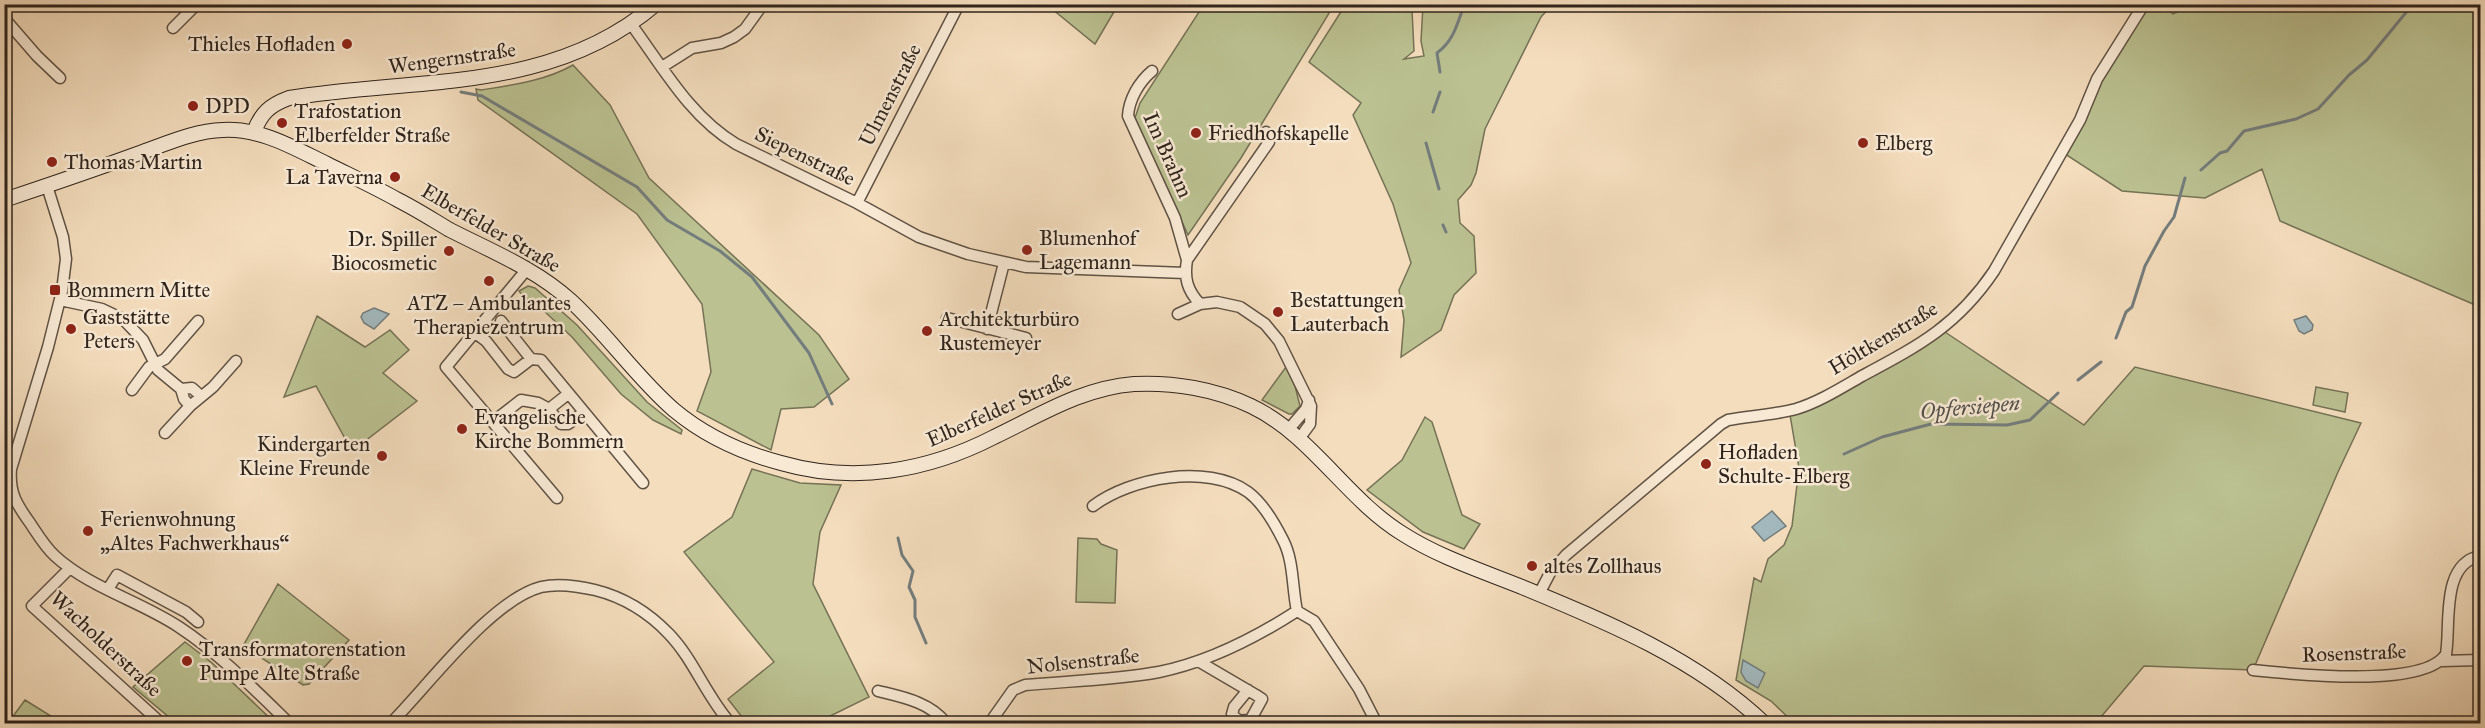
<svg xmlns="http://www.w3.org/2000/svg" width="2485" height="728" font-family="'IM FELL Great Primer',serif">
<rect width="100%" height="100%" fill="#f4ddbd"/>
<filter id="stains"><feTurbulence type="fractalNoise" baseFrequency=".00333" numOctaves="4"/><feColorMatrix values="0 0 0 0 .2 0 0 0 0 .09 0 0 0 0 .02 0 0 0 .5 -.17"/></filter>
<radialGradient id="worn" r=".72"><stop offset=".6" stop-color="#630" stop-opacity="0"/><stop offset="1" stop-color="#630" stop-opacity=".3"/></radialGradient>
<path fill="#bbc191" stroke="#757256" stroke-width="1.5" d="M 1046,4 L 1118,4 L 1118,5 L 1095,44 Z
M 2195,4 L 2480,5 L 2480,307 L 2280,221 L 2262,169 L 2205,198 L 2122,191 L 2065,154 L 2099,79 L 2148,5 L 2161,5 L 2173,14 Z
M 1189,5 L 1334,5 L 1241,158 L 1188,235 L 1135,118 L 1140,103 L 1201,9 Z
M 1350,5 L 1409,5 L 1412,10 L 1414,51 L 1404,59 L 1424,56 L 1421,41 L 1423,5 L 1552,5 L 1541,17 L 1485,129 L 1476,173 L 1471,185 L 1458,200 L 1460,223 L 1474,236 L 1476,273 L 1454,295 L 1441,330 L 1401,357 L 1404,320 L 1399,290 L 1411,263 L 1393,204 L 1353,115 L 1361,103 L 1309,62 L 1344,7 Z
M 573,65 L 610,105 L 649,178 L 819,335 L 849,379 L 814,407 L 781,409 L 771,450 L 697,411 L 711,372 L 702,304 L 637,214 L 478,100 L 476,89 L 481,90 C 512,85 545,81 573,65 Z
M 528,286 L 535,288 L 577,325 L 647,402 L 682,430 L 681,434 L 653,420 L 621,394 L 572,337 L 544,311 L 522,295 L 519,291 Z
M 317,316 L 365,347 L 390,330 L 409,350 L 383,373 L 417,401 L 352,451 L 316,386 L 284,397 Z
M 1945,332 L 2084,425 L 2135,367 L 2361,423 L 2338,472 L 2253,670 L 2144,666 L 2095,724 L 1794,723 L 1771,701 L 1736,680 L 1754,578 L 1761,582 L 1768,559 L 1784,545 L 1792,526 L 1799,468 L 1790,415 L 1899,360 Z
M 1286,367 L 1295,386 L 1300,406 L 1292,414 L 1289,414 L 1262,400 Z
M 2316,387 L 2348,393 L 2345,412 L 2313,405 Z
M 1425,417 L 1432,422 L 1462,515 L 1480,524 L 1464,549 L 1423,532 L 1367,490 L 1402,460 Z
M 752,469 L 800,483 L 841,485 L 820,532 L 813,584 L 869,697 L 814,724 L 754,723 L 742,717 L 728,699 L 774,662 L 684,552 L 732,517 Z
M 1078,538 L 1097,539 L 1101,544 L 1117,550 L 1115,603 L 1076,602 Z
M 278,584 L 349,640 L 309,684 L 303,685 L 243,646 Z
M 185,642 L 211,662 L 275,723 L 176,723 L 133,687 Z
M 25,700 L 62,723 L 8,723 Z"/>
<path fill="#a2b8bd" stroke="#747d7d" stroke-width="1.5" d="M 374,308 L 389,314 L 374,329 L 364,323 L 361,317 L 363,313 Z
M 2306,316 L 2313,325 L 2312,330 L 2304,334 L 2299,331 L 2294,320 Z
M 1772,511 L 1786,526 L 1764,541 L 1752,527 Z
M 1743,660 L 1765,673 L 1758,688 L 1746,681 L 1741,672 Z"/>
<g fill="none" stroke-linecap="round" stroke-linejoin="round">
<path stroke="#747d7d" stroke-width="3" d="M 1440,72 L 1437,53 C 1452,42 1456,28 1462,11
M 461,92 L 482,96 L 637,187 L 667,220 L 720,251 L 752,277 L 809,353 L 832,404
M 1433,112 L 1440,92
M 1426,143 L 1439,189
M 2201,170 L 2220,153 L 2227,151 L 2244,131 L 2296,119 L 2318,109 L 2349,75 L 2367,60 L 2413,4
M 1443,225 L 1446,232
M 2116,338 L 2126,312 L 2132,307 L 2145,266 L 2164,231 L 2174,217 L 2185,178
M 2078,380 L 2101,362
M 1844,454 L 1882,437 L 1931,424 L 2007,425 L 2030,420 L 2058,393
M 898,538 L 902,555 L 913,571 L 909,587 L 915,600 L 915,617 L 926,643"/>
<g stroke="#605244" stroke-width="13">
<path id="minor" d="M 4,18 L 37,56 L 60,78
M 631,24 C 662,66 690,117 736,144 L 857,203 L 919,237 L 968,254 L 1026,267 L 1185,273
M 173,28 L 197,4
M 662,67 L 692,48 L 721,43 L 734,37 L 745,29 L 763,4
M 1152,71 C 1139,82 1129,99 1128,116 L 1175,218 L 1187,260
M 1266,132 L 1269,142 L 1187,260 C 1184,278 1187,290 1200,304 L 1217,302 L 1240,307 L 1265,324 L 1279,341 L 1311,406 L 1310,424 L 1299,439
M 47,186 L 63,237 L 66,259 L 62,291 L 48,347 L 11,469 C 9,493 17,505 30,523 C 38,535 45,547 55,556 C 90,588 140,601 179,627 C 220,654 255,690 290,724
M 857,203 L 959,4
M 527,269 L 446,367 L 557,498
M 60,300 L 102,309 L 123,319 L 143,340 L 158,370 L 181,389 L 184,399 L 190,406 L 165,433
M 1178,314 L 1200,304
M 947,318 L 1026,338
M 501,321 L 531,359
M 987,329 L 1004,263
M 474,332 L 486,341 L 508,369 L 514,372 L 531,359 L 541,360 L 643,483
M 181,389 L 192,388 L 201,396
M 132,390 L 149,367 L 165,359 L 198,321
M 568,394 L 549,409 L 561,424 L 568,424 L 584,412
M 190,406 L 213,387 L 236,361
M 494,421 L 521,400 L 538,403 L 549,409
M 1289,429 L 1306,409 L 1309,400
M 1093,506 C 1130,478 1207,463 1248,492 C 1263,503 1275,524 1283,540 C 1294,561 1292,588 1297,611
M 70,568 L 32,606 L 162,724
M 108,589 L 117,575 L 186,612 L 198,622
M 1539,594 L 1550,573 L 1566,555 L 1721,424 L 1728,420 C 1750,416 1774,415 1796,409 C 1819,402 1841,388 1862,376 C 1918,346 1957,326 1994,271 L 2080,120 L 2097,79 L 2144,4
M 1297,611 L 1314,621 L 1359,689 L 1377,724
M 1198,661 L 1256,695 L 1262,699 L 1251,719 C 1242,722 1237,721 1232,714 L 1234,707 L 1248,690
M 2442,661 L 2480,660
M 2253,670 C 2292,674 2424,689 2446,654 C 2451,626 2440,564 2480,556
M 878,691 C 902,697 930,702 946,723
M 390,724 C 428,686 491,600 541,587 C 558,583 578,586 595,590 C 623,597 649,613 669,634 C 694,660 706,696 731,724
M 945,724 L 979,724
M 989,724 L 1013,690 L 1025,685 C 1069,681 1115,680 1159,672 C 1208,662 1255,638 1297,611"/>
</g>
<g stroke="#2f241c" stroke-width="16">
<path id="secondary" d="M 254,132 C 261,113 270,105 289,98 C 416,77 551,94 656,4
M 4,200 C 49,185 93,170 137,154 C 166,144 193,131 223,130 C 261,128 294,148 327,164 C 351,176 375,187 398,200 C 416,209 433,220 450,230 C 491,251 536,269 571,301 C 608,335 636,377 674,410 C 704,435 743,453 781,463 C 854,484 928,471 994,437 C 1040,415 1082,388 1134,384 C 1173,382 1215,389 1251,406 C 1312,435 1346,499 1403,534 C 1439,557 1482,571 1522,587 C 1607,622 1697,659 1765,724"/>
</g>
<use href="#minor" stroke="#f8e9d4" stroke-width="10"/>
<use href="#secondary" stroke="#f8e9d4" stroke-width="14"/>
</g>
<g fill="#8f2418" stroke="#f8e9d4" stroke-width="2">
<circle cx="347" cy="44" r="6"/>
<circle cx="193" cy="106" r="6"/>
<circle cx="282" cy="123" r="6"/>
<circle cx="1196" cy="133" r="6"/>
<circle cx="1863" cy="143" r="6"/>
<circle cx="52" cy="162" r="6"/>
<circle cx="395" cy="177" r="6"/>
<circle cx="1027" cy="250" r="6"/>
<circle cx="449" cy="251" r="6"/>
<circle cx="489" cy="281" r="6"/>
<rect x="49" y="284" width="12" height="12" rx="3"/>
<circle cx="1278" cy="312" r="6"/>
<circle cx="71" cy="329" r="6"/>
<circle cx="927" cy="331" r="6"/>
<circle cx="462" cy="429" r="6"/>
<circle cx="382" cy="456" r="6"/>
<circle cx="1706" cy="464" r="6"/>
<circle cx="88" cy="531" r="6"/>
<circle cx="1532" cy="566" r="6"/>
<circle cx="187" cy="661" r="6"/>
</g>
<g text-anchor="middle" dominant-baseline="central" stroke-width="5" stroke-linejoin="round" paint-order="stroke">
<g font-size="21" fill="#2f241c" stroke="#f8e9d4" text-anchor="start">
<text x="335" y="44" text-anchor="end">Thieles Hofladen</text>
<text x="205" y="106">DPD</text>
<text x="294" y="111">Trafostation<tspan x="294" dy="24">Elberfelder Straße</tspan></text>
<text x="1208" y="133">Friedhofskapelle</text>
<text x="1875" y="143">Elberg</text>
<text x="64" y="162">Thomas Martin</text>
<text x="383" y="177" text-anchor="end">La Taverna</text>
<text x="1039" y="238">Blumenhof<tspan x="1039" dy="24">Lagemann</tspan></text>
<text x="437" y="239" text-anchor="end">Dr. Spiller<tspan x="437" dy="24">Biocosmetic</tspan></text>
<text x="67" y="290">Bommern Mitte</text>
<text x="1290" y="300">Bestattungen<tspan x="1290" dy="24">Lauterbach</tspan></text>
<text x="489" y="303" text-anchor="middle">ATZ – Ambulantes<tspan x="489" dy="24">Therapiezentrum</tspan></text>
<text x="83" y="317">Gaststätte<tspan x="83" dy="24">Peters</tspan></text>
<text x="939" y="319">Architekturbüro<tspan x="939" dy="24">Rustemeyer</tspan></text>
<text x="474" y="417">Evangelische<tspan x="474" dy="24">Kirche Bommern</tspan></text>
<text x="370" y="444" text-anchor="end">Kindergarten<tspan x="370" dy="24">Kleine Freunde</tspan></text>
<text x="1718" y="452">Hofladen<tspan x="1718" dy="24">Schulte-Elberg</tspan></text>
<text x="100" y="519">Ferienwohnung<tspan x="100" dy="24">„Altes Fachwerkhaus“</tspan></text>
<text x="1544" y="566">altes Zollhaus</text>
<text x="199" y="649">Transformatorenstation<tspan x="199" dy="24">Pumpe Alte Straße</tspan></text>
</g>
<g font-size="21" fill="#2f241c" stroke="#f8e9d4">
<text transform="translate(452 58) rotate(-8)">Wengernstraße</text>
<text transform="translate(890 95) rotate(-63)">Ulmenstraße</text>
<text transform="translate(1168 155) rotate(66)">Im Brahm</text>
<text transform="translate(805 156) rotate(26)">Siepenstraße</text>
<text transform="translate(491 228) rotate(30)">Elberfelder Straße</text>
<text transform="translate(1883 338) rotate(-31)">Höltkenstraße</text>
<text transform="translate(999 409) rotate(-24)">Elberfelder Straße</text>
<text transform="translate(106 644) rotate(43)">Wacholderstraße</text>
<text transform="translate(2354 653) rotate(-2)">Rosenstraße</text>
<text transform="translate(1083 661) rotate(-6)">Nolsenstraße</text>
</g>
<g font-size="22" font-style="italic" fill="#52504c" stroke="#f8e9d4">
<text transform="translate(1970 407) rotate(-5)">Opfersiepen</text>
</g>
</g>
<rect width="2485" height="728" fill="none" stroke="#f4ddbd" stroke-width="24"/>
<rect x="6" y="6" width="2473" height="716" fill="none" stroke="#2f241c" stroke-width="3"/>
<rect x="12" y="12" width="2461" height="704" fill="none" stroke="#2f241c" stroke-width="1.5"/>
<rect width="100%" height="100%" filter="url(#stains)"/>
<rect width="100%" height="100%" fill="url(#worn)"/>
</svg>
